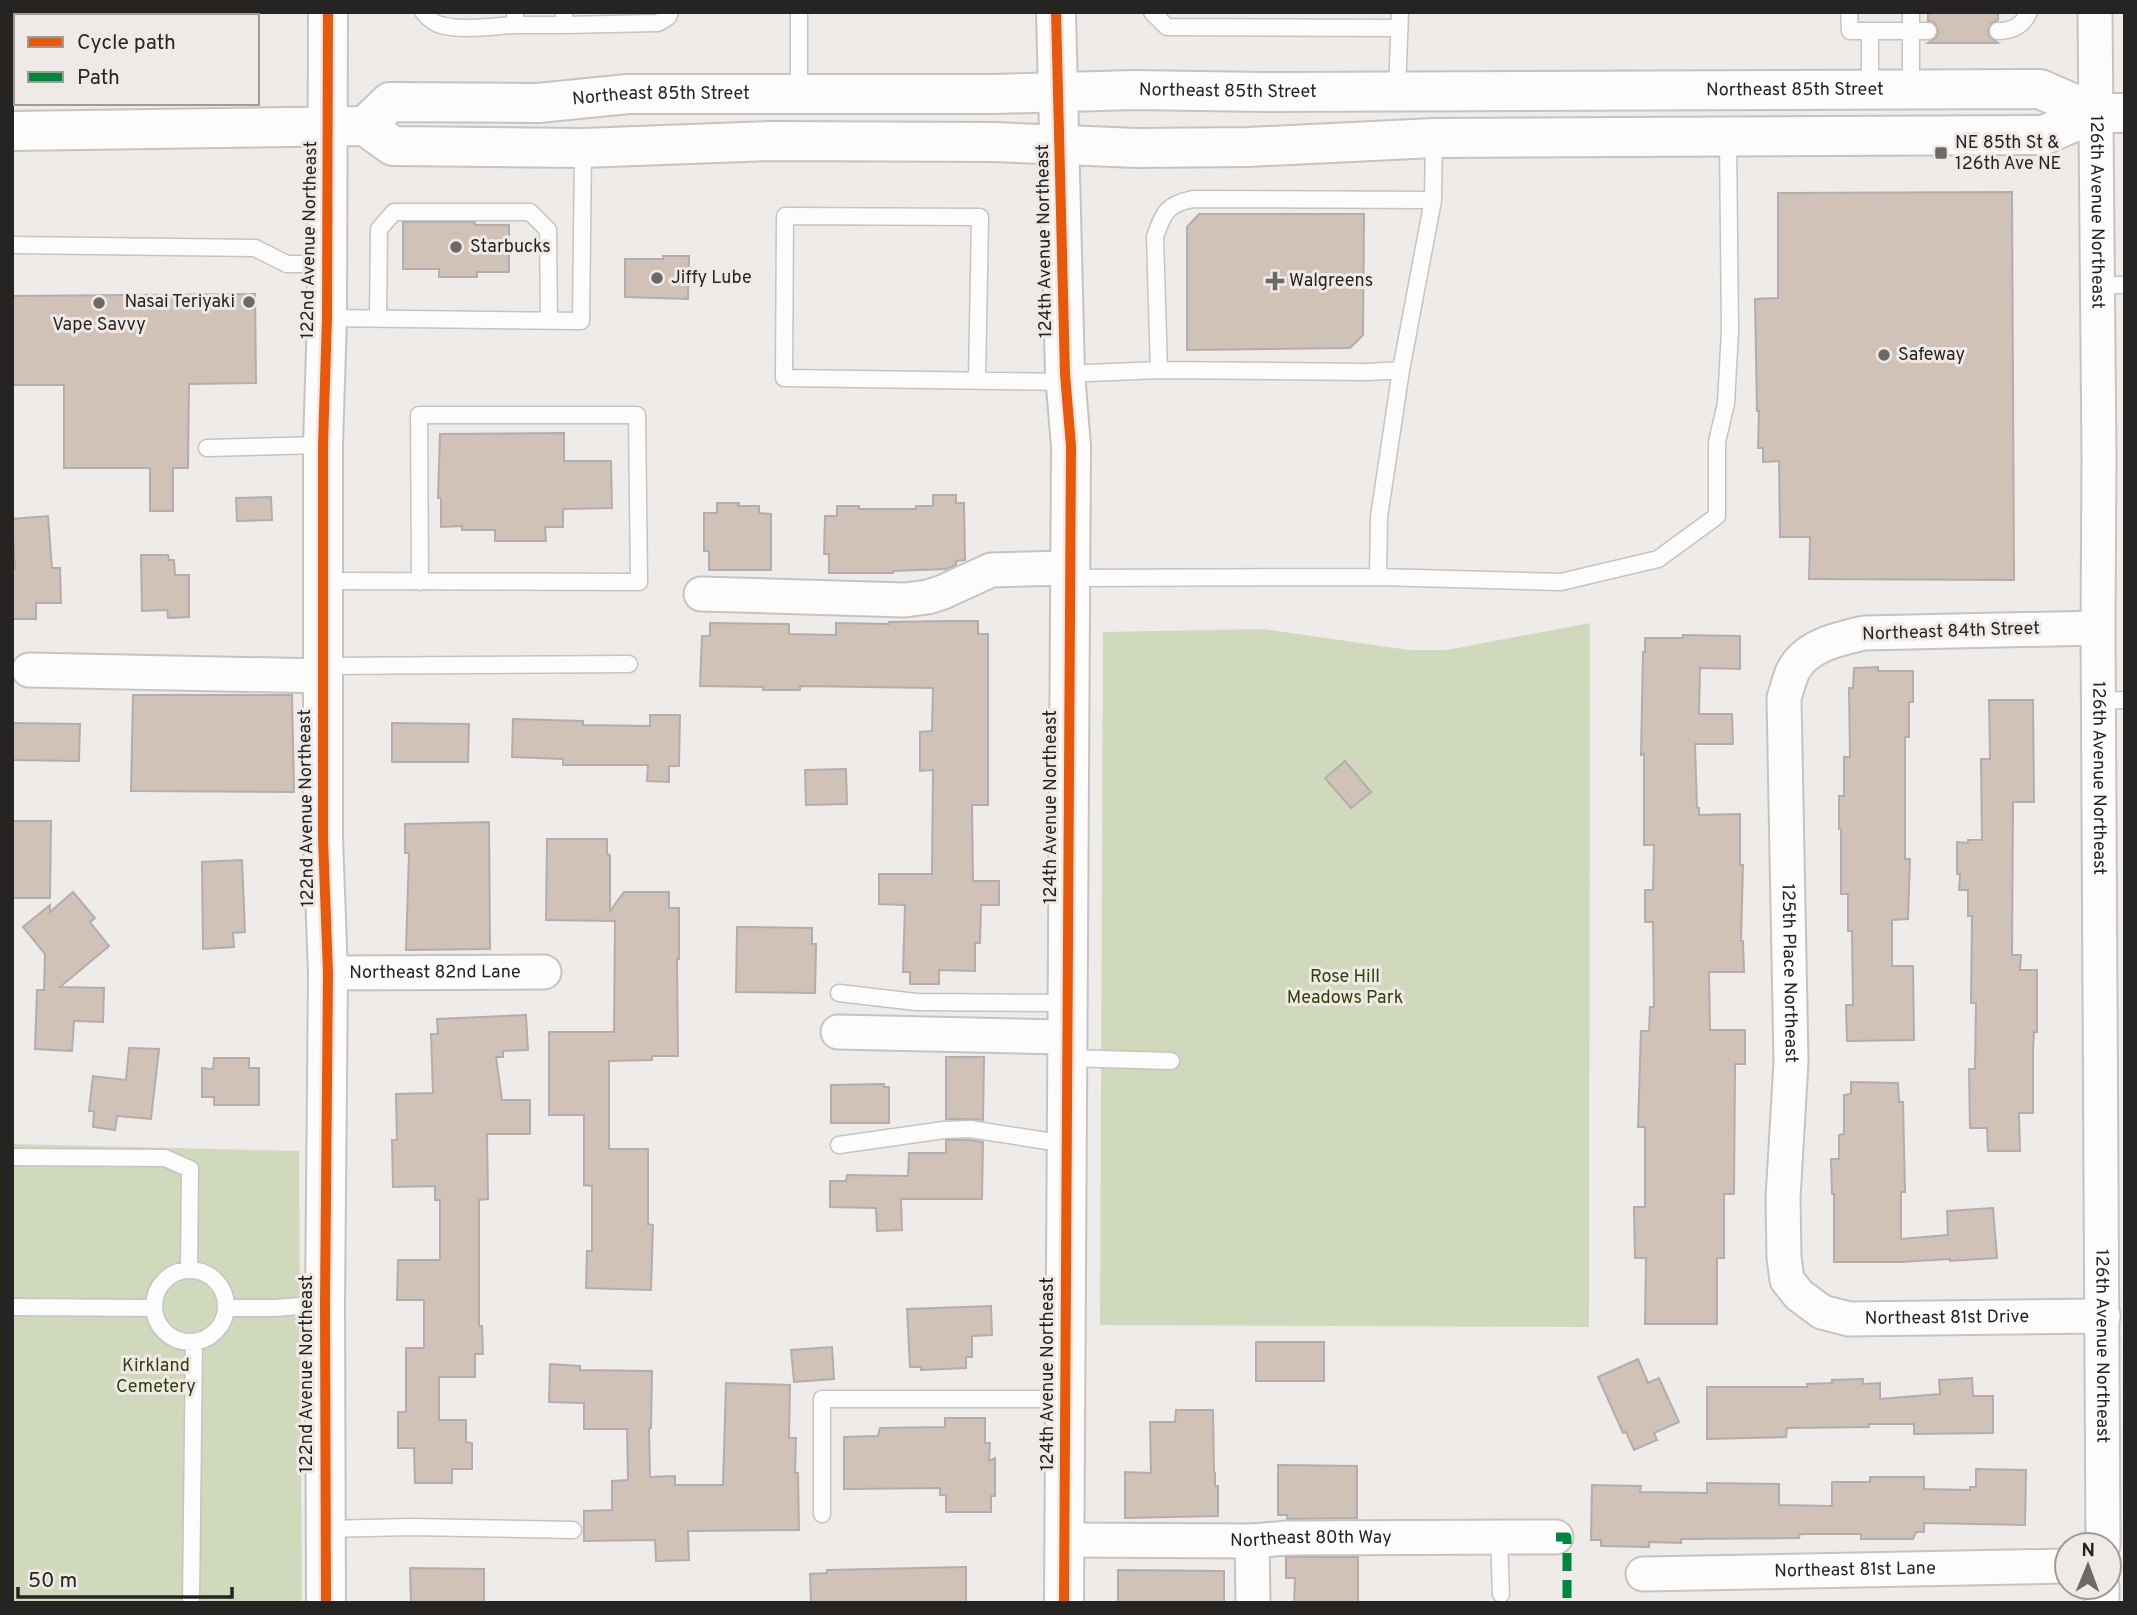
<svg xmlns="http://www.w3.org/2000/svg" width="2137" height="1615" font-family="Overpass,sans-serif">
<rect width="100%" height="100%" fill="#eeebe8"/>
<path fill="#d1d9bd" d="M 1590,623 L 1589,1327 L 1100,1325 L 1103,632 L 1263,629 L 1409,650 L 1447,650 Z
M 12,1144 L 299,1151 L 302,1603 L 12,1603 Z"/>
<path fill="#d0c2b6" stroke="#b1aead" stroke-width="2" d="M 1928,12 L 1998,12 L 1998,20 L 1992,23 L 1988,31 L 1990,37 L 1998,43 L 1928,43 L 1937,37 L 1938,30 L 1934,22 L 1928,21 Z
M 2012,192 L 2014,580 L 1809,579 L 1810,537 L 1780,537 L 1779,461 L 1763,462 L 1763,448 L 1758,448 L 1759,411 L 1757,411 L 1755,299 L 1778,298 L 1778,193 Z
M 1199,214 L 1364,214 L 1363,335 L 1350,348 L 1187,350 L 1187,227 Z
M 403,222 L 475,222 L 475,225 L 509,225 L 509,272 L 477,272 L 477,277 L 439,277 L 439,269 L 403,269 Z
M 663,256 L 689,256 L 688,299 L 625,297 L 625,259 L 663,259 Z
M 255,294 L 256,383 L 189,384 L 188,468 L 173,468 L 173,511 L 150,511 L 150,468 L 64,468 L 64,385 L 12,385 L 12,296 Z
M 564,433 L 564,461 L 611,461 L 612,508 L 563,509 L 563,527 L 545,527 L 546,541 L 495,541 L 495,530 L 462,530 L 462,526 L 441,527 L 441,498 L 438,498 L 440,434 Z
M 933,495 L 956,495 L 956,503 L 964,503 L 965,560 L 956,561 L 956,565 L 946,569 L 893,571 L 893,573 L 829,573 L 829,554 L 824,554 L 825,516 L 837,516 L 837,506 L 859,506 L 859,509 L 916,509 L 916,506 L 933,506 Z
M 271,497 L 272,520 L 237,521 L 236,498 Z
M 717,503 L 739,503 L 738,506 L 759,506 L 759,513 L 771,514 L 771,570 L 709,570 L 709,551 L 704,551 L 704,513 L 717,513 Z
M 48,516 L 52,568 L 60,568 L 61,603 L 36,603 L 36,619 L 12,619 L 12,569 L 15,569 L 12,519 Z
M 141,555 L 168,555 L 169,560 L 174,560 L 175,575 L 189,575 L 189,617 L 168,618 L 167,610 L 142,611 Z
M 951,621 L 978,621 L 978,634 L 988,634 L 988,805 L 972,805 L 973,881 L 999,881 L 999,905 L 981,905 L 980,943 L 975,943 L 975,971 L 939,970 L 939,984 L 910,984 L 910,972 L 903,972 L 905,905 L 879,904 L 879,874 L 932,874 L 933,770 L 920,771 L 920,732 L 932,731 L 933,688 L 800,686 L 800,690 L 763,690 L 763,687 L 700,686 L 702,636 L 710,636 L 710,623 L 789,624 L 789,634 L 836,635 L 836,623 L 889,624 L 889,622 Z
M 1683,635 L 1740,636 L 1740,669 L 1700,668 L 1699,714 L 1732,714 L 1733,744 L 1695,744 L 1697,808 L 1699,808 L 1699,815 L 1740,814 L 1740,865 L 1743,865 L 1741,941 L 1743,941 L 1744,972 L 1709,972 L 1710,1030 L 1745,1030 L 1745,1064 L 1735,1064 L 1734,1194 L 1724,1194 L 1724,1258 L 1717,1258 L 1717,1324 L 1645,1324 L 1646,1258 L 1635,1258 L 1634,1207 L 1645,1207 L 1645,1127 L 1638,1127 L 1641,1031 L 1649,1031 L 1650,1007 L 1654,1007 L 1653,922 L 1645,922 L 1645,890 L 1653,890 L 1654,845 L 1644,845 L 1644,754 L 1641,755 L 1643,652 L 1645,652 L 1645,638 L 1683,638 Z
M 1878,667 L 1878,671 L 1913,671 L 1913,702 L 1909,702 L 1909,737 L 1905,737 L 1905,859 L 1910,859 L 1908,919 L 1892,920 L 1892,966 L 1913,966 L 1914,1040 L 1847,1041 L 1846,1005 L 1853,1005 L 1852,931 L 1848,931 L 1848,894 L 1841,894 L 1841,829 L 1839,829 L 1839,796 L 1844,796 L 1844,757 L 1850,757 L 1849,688 L 1853,688 L 1854,668 Z
M 133,695 L 292,695 L 294,792 L 131,791 Z
M 1989,700 L 2033,700 L 2034,802 L 2013,802 L 2012,955 L 2021,955 L 2020,970 L 2037,970 L 2037,1032 L 2034,1032 L 2033,1048 L 2033,1113 L 2019,1113 L 2020,1151 L 1988,1151 L 1987,1128 L 1970,1128 L 1969,1069 L 1975,1069 L 1976,1003 L 1971,1003 L 1972,916 L 1968,916 L 1968,890 L 1959,890 L 1960,874 L 1957,874 L 1957,842 L 1968,843 L 1968,840 L 1982,840 L 1981,759 L 1990,759 Z
M 650,715 L 680,715 L 679,766 L 669,766 L 669,782 L 647,781 L 648,765 L 563,765 L 563,759 L 512,757 L 513,719 L 583,721 L 583,725 L 650,726 Z
M 12,723 L 80,724 L 79,761 L 12,760 Z
M 392,723 L 469,724 L 468,762 L 392,762 Z
M 1345,761 L 1371,792 L 1351,808 L 1325,778 Z
M 846,769 L 847,804 L 806,805 L 805,770 Z
M 13,821 L 51,821 L 50,898 L 12,898 Z
M 489,822 L 490,949 L 406,950 L 409,853 L 405,853 L 405,824 Z
M 547,839 L 607,839 L 607,854 L 610,855 L 610,911 L 624,892 L 669,892 L 669,908 L 679,908 L 679,959 L 677,959 L 678,1056 L 652,1056 L 652,1060 L 609,1061 L 609,1149 L 648,1149 L 648,1224 L 653,1225 L 651,1290 L 586,1288 L 587,1251 L 592,1251 L 592,1186 L 584,1185 L 584,1115 L 549,1115 L 549,1032 L 614,1032 L 615,921 L 546,920 Z
M 242,860 L 245,932 L 233,933 L 234,947 L 203,949 L 202,862 Z
M 73,892 L 95,918 L 90,922 L 109,946 L 60,987 L 104,988 L 103,1022 L 74,1021 L 72,1051 L 35,1049 L 37,990 L 44,990 L 45,954 L 23,927 L 50,905 L 50,912 Z
M 737,927 L 812,928 L 812,944 L 816,944 L 815,993 L 736,992 Z
M 526,1015 L 528,1050 L 503,1051 L 503,1057 L 496,1057 L 502,1100 L 530,1100 L 530,1134 L 487,1134 L 488,1199 L 479,1200 L 479,1326 L 482,1326 L 483,1354 L 475,1354 L 475,1377 L 439,1377 L 439,1420 L 466,1420 L 466,1442 L 472,1443 L 472,1469 L 452,1469 L 452,1483 L 415,1483 L 414,1448 L 398,1448 L 398,1412 L 406,1412 L 406,1348 L 424,1348 L 424,1300 L 397,1300 L 398,1260 L 440,1260 L 440,1200 L 435,1200 L 435,1186 L 393,1187 L 392,1140 L 397,1140 L 396,1094 L 433,1093 L 431,1034 L 438,1034 L 437,1019 Z
M 129,1048 L 159,1049 L 151,1119 L 117,1116 L 115,1130 L 93,1127 L 94,1111 L 89,1111 L 93,1076 L 126,1080 Z
M 946,1057 L 984,1057 L 983,1120 L 970,1119 L 946,1119 Z
M 214,1058 L 249,1058 L 249,1068 L 259,1068 L 259,1105 L 214,1105 L 214,1097 L 202,1097 L 202,1068 L 213,1069 Z
M 1851,1082 L 1898,1083 L 1899,1102 L 1903,1102 L 1905,1192 L 1901,1192 L 1901,1239 L 1948,1235 L 1947,1211 L 1993,1208 L 1997,1258 L 1950,1261 L 1950,1259 L 1901,1262 L 1834,1262 L 1834,1194 L 1832,1194 L 1831,1159 L 1839,1159 L 1839,1135 L 1844,1134 L 1844,1095 L 1851,1094 Z
M 884,1084 L 884,1087 L 889,1087 L 889,1123 L 831,1123 L 831,1085 Z
M 946,1140 L 969,1140 L 983,1142 L 982,1199 L 901,1199 L 902,1230 L 877,1231 L 876,1208 L 830,1207 L 830,1181 L 846,1181 L 847,1175 L 908,1176 L 909,1153 L 946,1153 Z
M 991,1306 L 992,1335 L 972,1336 L 972,1357 L 966,1357 L 966,1368 L 921,1370 L 921,1367 L 910,1367 L 907,1309 Z
M 1256,1342 L 1324,1342 L 1324,1381 L 1256,1381 Z
M 832,1347 L 834,1379 L 794,1382 L 791,1350 Z
M 1638,1359 L 1648,1383 L 1659,1378 L 1679,1422 L 1654,1433 L 1657,1440 L 1634,1450 L 1626,1432 L 1623,1433 L 1598,1377 Z
M 550,1364 L 580,1366 L 580,1370 L 652,1371 L 651,1428 L 649,1428 L 650,1477 L 675,1476 L 675,1485 L 723,1485 L 726,1383 L 790,1385 L 789,1438 L 796,1438 L 795,1473 L 798,1473 L 799,1530 L 688,1531 L 689,1560 L 656,1561 L 655,1540 L 584,1541 L 584,1511 L 612,1510 L 612,1481 L 628,1480 L 627,1429 L 584,1429 L 584,1403 L 549,1402 Z
M 1972,1378 L 1973,1396 L 1993,1396 L 1993,1433 L 1914,1434 L 1914,1424 L 1868,1424 L 1869,1427 L 1787,1428 L 1786,1437 L 1707,1439 L 1707,1387 L 1807,1387 L 1807,1384 L 1832,1383 L 1832,1380 L 1863,1379 L 1863,1384 L 1880,1383 L 1880,1399 L 1940,1394 L 1939,1380 Z
M 1176,1410 L 1213,1410 L 1214,1473 L 1215,1473 L 1215,1486 L 1218,1486 L 1218,1516 L 1125,1518 L 1125,1472 L 1151,1473 L 1150,1422 L 1175,1422 Z
M 945,1418 L 985,1418 L 985,1443 L 990,1443 L 989,1461 L 995,1458 L 995,1496 L 991,1496 L 991,1512 L 946,1512 L 946,1495 L 940,1495 L 940,1488 L 844,1489 L 844,1437 L 878,1436 L 880,1428 L 945,1427 Z
M 1278,1465 L 1357,1466 L 1357,1518 L 1287,1519 L 1287,1515 L 1278,1515 Z
M 1976,1469 L 2026,1470 L 2025,1525 L 1924,1523 L 1924,1532 L 1916,1532 L 1913,1539 L 1861,1539 L 1861,1534 L 1800,1534 L 1799,1538 L 1681,1539 L 1681,1543 L 1649,1542 L 1649,1547 L 1601,1546 L 1601,1540 L 1591,1540 L 1592,1485 L 1641,1486 L 1640,1492 L 1707,1493 L 1707,1483 L 1779,1484 L 1779,1505 L 1832,1506 L 1832,1482 L 1870,1482 L 1870,1477 L 1924,1477 L 1924,1489 L 1970,1490 L 1970,1487 L 1976,1487 Z
M 1286,1557 L 1358,1557 L 1358,1603 L 1294,1603 L 1295,1578 L 1286,1578 Z
M 966,1567 L 966,1603 L 811,1603 L 810,1574 L 827,1573 L 827,1570 Z
M 410,1568 L 484,1569 L 484,1603 L 411,1603 Z
M 1118,1570 L 1224,1571 L 1224,1602 L 1118,1603 Z"/>
<g fill="none" stroke-linecap="round" stroke-linejoin="round">
<g stroke="#c6c3c1" stroke-width="19">
<path id="service" d="M 423,12 C 428,18 433,23 441,25 C 461,31 494,26 515,25
M 515,12 L 515,25 L 564,25 L 564,12
M 1152,12 L 1167,27 L 1399,28
M 1849,12 L 1850,31 L 1928,31
M 564,25 L 658,23 L 668,17 L 670,12
M 1998,31 C 2013,31 2023,25 2029,12
M 1870,89 L 1870,31
M 1911,89 L 1911,12
M 1397,92 L 1400,12
M 799,95 L 799,12
M 12,245 L 255,248 L 287,264 L 327,264
M 2096,285 L 2125,285
M 327,318 L 581,321 L 583,148
M 378,319 L 379,229 L 394,212 L 530,212 L 548,230 L 549,320
M 1159,370 L 1155,237 C 1163,213 1167,204 1193,199 L 1433,200
M 1065,374 L 1159,370 L 1367,372 L 1401,370
M 977,380 L 980,217 L 785,216 L 784,378 L 1066,382
M 207,448 L 323,445
M 1378,577 L 1379,517 L 1401,370 L 1433,200 L 1434,138
M 1070,578 L 1378,577 L 1561,582 L 1658,559 L 1717,516 L 1717,442 L 1726,403 L 1730,331 L 1728,138
M 322,581 L 639,582 L 637,415 L 419,415 L 420,582
M 323,666 L 629,664
M 2098,701 L 2125,700
M 839,993 L 916,1002 L 1067,1003
M 1067,1058 L 1171,1061
M 839,1145 L 944,1130 L 970,1129 L 1066,1144
M 12,1157 L 165,1158 L 190,1169 L 189,1269
M154 1306a36 36 0 1 1 72 0a36 36 0 1 1-72 0Z
M 12,1307 L 154,1308
M 227,1308 L 275,1308 L 325,1304
M 822,1514 L 822,1399 L 1065,1399
M 325,1529 L 411,1527 L 573,1530
M 1499,1537 L 1501,1594
M 191,1603 L 194,1342"/>
</g>
<g stroke="#c6c3c1" stroke-width="37">
<g id="minor">
<path id="s1" d="M 2095,12 L 2099,458 L 2098,628 L 2103,1545"/>
<path d="M 701,594 L 905,600 L 928,597 L 943,592 L 991,570 L 1070,568"/>
<path id="s2" d="M 2098,628 L 1864,633 C 1839,639 1806,645 1793,671 C 1789,679 1787,690 1784,698 L 1791,1062 L 1783,1198 L 1784,1257 L 1787,1280 L 1799,1295 L 1822,1312 L 1849,1319 L 2103,1316"/>
<path d="M 29,670 L 323,676"/>
<path id="s3" d="M 328,973 L 544,972"/>
<path d="M 838,1032 L 1067,1037"/>
<path id="s4" d="M 1064,1540 L 1252,1541 L 1288,1538 L 1556,1537"/>
<path d="M 1252,1541 L 1253,1603"/>
<path id="s5" d="M 1643,1574 L 2067,1566"/>
<path d="M 2102,1603 L 2102,1587"/>
</g>
</g>
<g stroke="#c6c3c1" stroke-width="42">
<path id="tertiary" d="M 326,1603 L 325,1304 L 328,973 L 323,838 L 323,445 L 327,318 L 328,12"/>
</g>
<g stroke="#c6c3c1" stroke-width="42">
<path id="secondary" d="M 1056,12 L 1065,374 L 1071,446 L 1064,1603"/>
</g>
<g stroke="#c6c3c1" stroke-width="42">
<g id="primary">
<path id="s6" d="M 365,126 L 390,102 L 538,103 L 628,94 L 994,94 L 1134,90 L 1266,92 L 2040,89 L 2095,113 L 2125,113"/>
<path d="M 12,131 L 365,126 L 393,146 L 583,148 L 771,141 L 994,142 L 1137,148 L 1248,147 L 1434,138 L 2044,135 L 2095,113"/>
</g>
</g>
<use href="#service" stroke="#fcfcfc" stroke-width="16"/>
<use href="#minor" stroke="#fcfcfc" stroke-width="33"/>
<use href="#tertiary" stroke="#fcfcfc" stroke-width="38"/>
<use href="#secondary" stroke="#fcfcfc" stroke-width="38"/>
<use href="#primary" stroke="#fcfcfc" stroke-width="38"/>
<path stroke="#00873e" stroke-width="9" stroke-dasharray="18 9" stroke-linecap="butt" d="M 1556,1537 L 1567,1537 L 1567,1603"/>
<g stroke="#f0eae6" stroke-width="15">
<path id="cycleway" d="M 1056,12 L 1065,374 L 1071,446 L 1064,1603
M 326,1603 L 325,1304 L 328,973 L 323,838 L 323,445 L 327,318 L 328,12"/>
</g>
<use href="#cycleway" stroke="#e8590c" stroke-width="10"/>
</g>
<g fill="#6c6a68" stroke="#f0eae6" stroke-width="2.5">
<rect x="1934" y="146" width="14" height="14" rx="3.5"/>
<circle cx="456" cy="247" r="7"/>
<circle cx="657" cy="278" r="7"/>
<path d="M1271.5 270.5h7v7h7v7h-7v7h-7v-7h-7v-7h7z"/>
<circle cx="249" cy="302" r="7"/>
<circle cx="99" cy="303" r="7"/>
<circle cx="1884" cy="355" r="7"/>
</g>
<g text-anchor="middle" dominant-baseline="central" stroke-width="6" stroke-linejoin="round" paint-order="stroke">
<g font-size="18" fill="#262423" stroke="#f0eae6">
<text stroke="none"><textPath href="#s6" startOffset="1440">Northeast 85th Street</textPath></text>
<text stroke="none"><textPath href="#s6" startOffset="873">Northeast 85th Street</textPath></text>
<text stroke="none"><textPath href="#s6" startOffset="306">Northeast 85th Street</textPath></text>
<text stroke="none"><textPath href="#s1" startOffset="200">126th Avenue Northeast</textPath></text>
<text transform="translate(310 240) rotate(-89)">122nd Avenue Northeast</text>
<text transform="translate(1045 241) rotate(-91)">124th Avenue Northeast</text>
<text transform="translate(1951 632) rotate(-2)">Northeast 84th Street</text>
<text stroke="none"><textPath href="#s1" startOffset="766">126th Avenue Northeast</textPath></text>
<text transform="translate(1051 807) rotate(-90)">124th Avenue Northeast</text>
<text transform="translate(307 808) rotate(-91)">122nd Avenue Northeast</text>
<text stroke="none"><textPath href="#s3" startOffset="107">Northeast 82nd Lane</textPath></text>
<text stroke="none"><textPath href="#s2" startOffset="621">125th Place Northeast</textPath></text>
<text stroke="none"><textPath href="#s2" startOffset="1102">Northeast 81st Drive</textPath></text>
<text stroke="none"><textPath href="#s1" startOffset="1334">126th Avenue Northeast</textPath></text>
<text transform="translate(307 1374) rotate(-90)">122nd Avenue Northeast</text>
<text transform="translate(1048 1374) rotate(-90)">124th Avenue Northeast</text>
<text stroke="none"><textPath href="#s4" startOffset="247">Northeast 80th Way</textPath></text>
<text stroke="none"><textPath href="#s5" startOffset="212">Northeast 81st Lane</textPath></text>
</g>
<g font-size="18" fill="#262423" stroke="#f0eae6" text-anchor="start">
<text x="1955" y="143">NE 85th St &amp;<tspan x="1955" dy="21">126th Ave NE</tspan></text>
<text x="470" y="247">Starbucks</text>
<text x="671" y="278">Jiffy Lube</text>
<text x="1289" y="281">Walgreens</text>
<text x="235" y="302" text-anchor="end">Nasai Teriyaki</text>
<text x="99" y="325" text-anchor="middle">Vape Savvy</text>
<text x="1898" y="355">Safeway</text>
</g>
<g font-size="18" fill="#324006" stroke="#f0eae6">
<text x="1345" y="977">Rose Hill<tspan x="1345" dy="21">Meadows Park</tspan></text>
<text x="156" y="1366">Kirkland<tspan x="156" dy="21">Cemetery</tspan></text>
</g>
</g>
<rect width="2137" height="1615" fill="none" stroke="#262423" stroke-width="28"/>
<rect x="14" y="14" width="245" height="91" fill="#f0eae6" stroke="#9f9b98" stroke-width="2"/>
<rect x="28" y="37" width="35" height="10" fill="#e8590c" stroke="#9f9b98" stroke-width="2"/>
<text x="77" y="49" font-size="21" fill="#262423">Cycle path</text>
<rect x="28" y="72" width="35" height="10" fill="#00873e" stroke="#9f9b98" stroke-width="2"/>
<text x="77" y="84" font-size="21" fill="#262423">Path</text>
<g transform="translate(2088 1566) rotate(1)"><circle r="33" fill="#f0eae6" stroke="#9f9b98" stroke-width="2"/>
<path d="M0-5L12 26L0 18L-12 26Z" fill="#6c6a68"/>
<text y="-10" font-size="19" font-weight="bold" text-anchor="middle" fill="#262423">N</text>
</g>
<path d="M18 1587v10h214v-10" fill="none" stroke="#262423" stroke-width="3.5"/>
<text x="28" y="1587" font-size="21" fill="#262423" stroke="#f0eae6" stroke-width="5" paint-order="stroke">50 m</text>
</svg>
